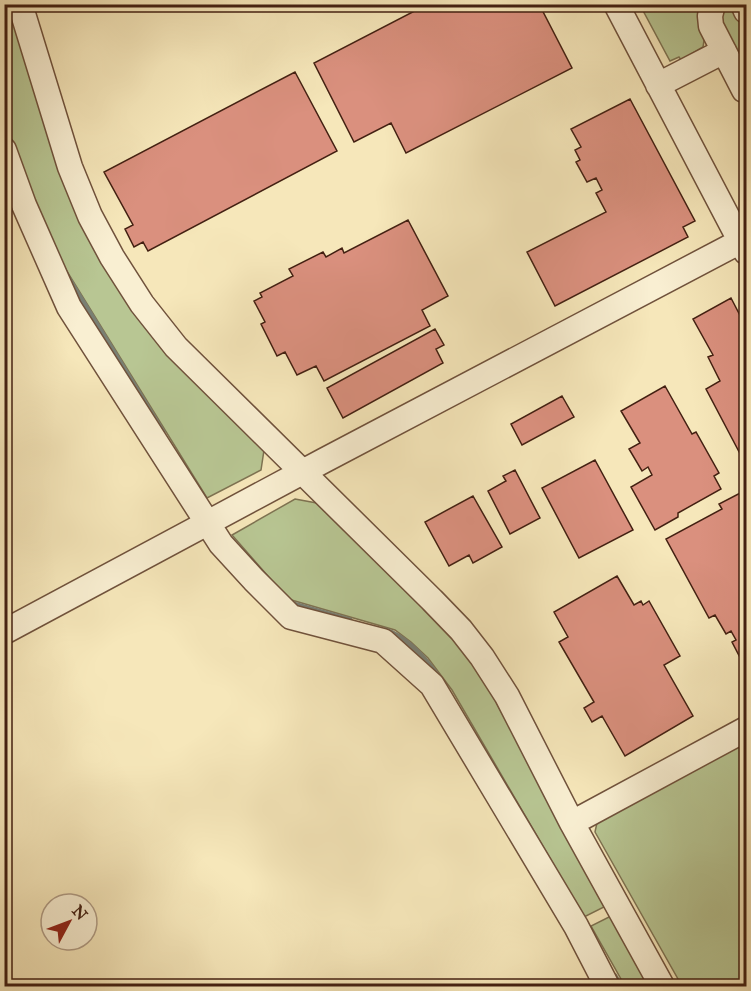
<svg xmlns="http://www.w3.org/2000/svg" width="751" height="991" font-family="'IM FELL Great Primer',serif">
<rect width="100%" height="100%" fill="#f6e7ba"/>
<filter id="stains"><feTurbulence type="fractalNoise" baseFrequency=".00333" numOctaves="4"/><feColorMatrix values="0 0 0 0 .2 0 0 0 0 .09 0 0 0 0 .02 0 0 0 .5 -.17"/></filter>
<radialGradient id="worn" r=".72"><stop offset=".6" stop-color="#630" stop-opacity="0"/><stop offset="1" stop-color="#630" stop-opacity=".3"/></radialGradient>
<path fill="#b8c693" stroke="#7e7352" stroke-width="1.5" d="M 9,4 L 82,225 L 106,270 L 133,309 L 199,385 L 264,450 L 261,470 L 207,498 L 63,265 L 32,196 L 5,121 L 4,5 Z
M 640,5 L 702,5 L 705,34 L 703,47 L 681,60 L 679,57 L 670,61 Z
M 728,6 L 732,7 L 739,14 L 746,28 L 746,75 L 717,18 L 723,8 Z
M 295,499 L 322,504 L 438,619 L 467,654 L 489,689 L 606,906 L 584,917 L 452,690 L 428,658 L 411,642 L 395,630 L 288,599 L 232,535 Z
M 746,740 L 746,986 L 682,986 L 595,832 L 598,818 Z
M 611,916 L 650,986 L 625,986 L 591,926 Z"/>
<g fill="none" stroke-linecap="round" stroke-linejoin="round">
<path stroke="#797f73" stroke-width="5" d="M 4,126 L 11,144
M 69,279 L 163,432
M 290,603 L 350,620
M 385,630 C 407,637 425,658 438,676
M 615,976 L 621,986"/>
</g>
<path fill="#da907e" stroke="#432012" stroke-width="1.5" d="M 428,4 L 539,4 L 572,68 L 406,153 L 391,123 L 354,142 L 314,63 Z
M 295,72 L 337,151 L 148,251 L 143,242 L 134,247 L 125,229 L 133,225 L 104,172 Z
M 630,99 L 695,221 L 683,227 L 688,237 L 555,306 L 527,252 L 606,212 L 596,193 L 602,190 L 596,178 L 587,182 L 576,162 L 580,160 L 575,150 L 581,147 L 571,129 Z
M 408,220 L 448,296 L 422,310 L 430,326 L 324,381 L 316,366 L 297,375 L 285,352 L 277,356 L 261,324 L 265,322 L 254,301 L 262,297 L 260,293 L 293,276 L 289,269 L 323,252 L 326,257 L 342,248 L 344,253 Z
M 731,298 L 746,327 L 746,465 L 706,389 L 720,381 L 708,357 L 713,355 L 693,319 Z
M 435,329 L 444,345 L 436,349 L 443,363 L 343,418 L 327,388 Z
M 665,386 L 692,434 L 696,432 L 719,473 L 714,476 L 721,489 L 678,513 L 678,517 L 655,530 L 631,487 L 652,475 L 648,467 L 642,471 L 629,449 L 640,443 L 621,411 Z
M 562,396 L 574,417 L 522,445 L 511,424 Z
M 595,460 L 633,530 L 579,558 L 542,488 Z
M 515,470 L 540,518 L 510,534 L 488,491 L 506,481 L 503,476 Z
M 746,490 L 746,666 L 745,667 L 732,642 L 736,640 L 731,631 L 726,634 L 715,615 L 709,618 L 666,539 L 722,509 L 719,504 Z
M 473,496 L 502,547 L 473,563 L 469,555 L 449,566 L 425,522 Z
M 617,576 L 634,605 L 641,601 L 643,605 L 649,601 L 680,656 L 664,665 L 693,716 L 625,756 L 602,716 L 592,722 L 584,708 L 594,702 L 559,642 L 568,637 L 554,612 Z"/>
<g fill="none" stroke-linecap="round" stroke-linejoin="round">
<g stroke="#70523c" stroke-width="27">
<path id="minor" d="M 20,4 L 70,167 L 90,216 L 112,257 L 142,304 L 176,347 L 432,600 L 461,630 L 482,657 L 507,696 L 572,823 L 662,986
M 616,4 L 746,252
M 713,4 L 710,16 L 711,26 L 744,90 L 746,89
M 743,4 L 746,11
M 658,85 L 724,51
M 4,150 L 24,205 L 69,307 L 221,544 L 254,580 L 291,617 L 383,641 L 432,685 L 576,926 L 607,986
M 4,632 L 323,461 L 741,241
M 572,823 L 746,729"/>
</g>
<use href="#minor" stroke="#f9efd2" stroke-width="24"/>
</g>
<rect width="751" height="991" fill="none" stroke="#f6e7ba" stroke-width="24"/>
<rect x="6" y="6" width="739" height="979" fill="none" stroke="#432012" stroke-width="3"/>
<rect x="12" y="12" width="727" height="967" fill="none" stroke="#432012" stroke-width="1.5"/>
<g transform="translate(69 922) rotate(49)"><circle r="28" fill="#f9efd2" stroke="#b09c85" stroke-width="1.5"/>
<path d="M0-4.5L10 22L0 15L-10 22Z" fill="#8f2418"/>
<text y="-9" font-size="16" font-weight="bold" text-anchor="middle" fill="#432012">N</text>
</g>
<rect width="100%" height="100%" filter="url(#stains)"/>
<rect width="100%" height="100%" fill="url(#worn)"/>
</svg>
